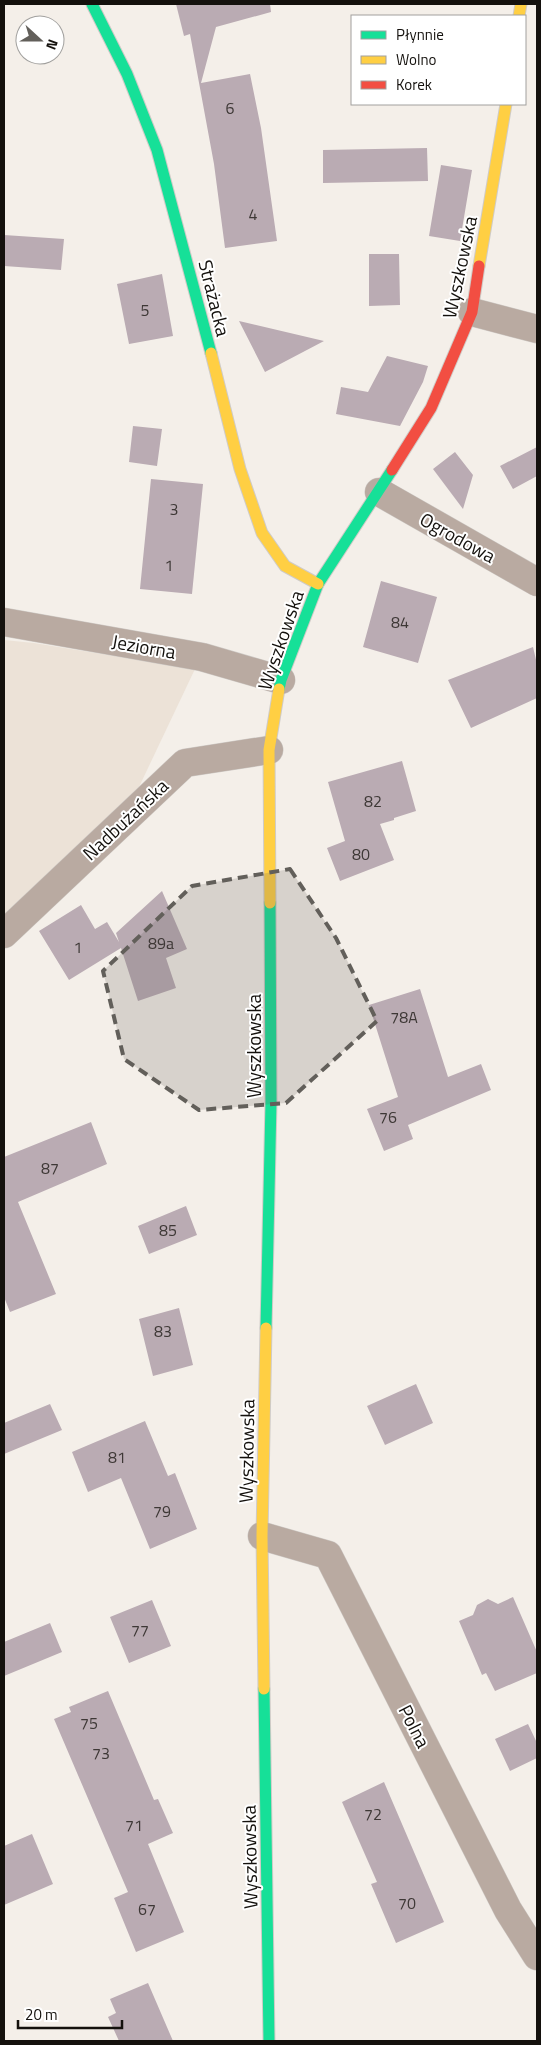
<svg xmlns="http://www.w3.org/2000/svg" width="541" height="2045" font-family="'Titillium Web',sans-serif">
<rect width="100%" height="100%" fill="#f4efe9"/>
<path fill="#ece2d7" d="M 4,640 L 34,643 L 195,669 L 139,787 L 4,916 Z"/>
<path fill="#baabb3" d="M 176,4 L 270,4 L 271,12 L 216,27 L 201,83 L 250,74 L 261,128 L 277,241 L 225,248 L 214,164 L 190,34 L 184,36 Z
M 427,148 L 428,181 L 323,183 L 323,150 Z
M 441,165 L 472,170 L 460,241 L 429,236 Z
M 4,235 L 64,239 L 61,270 L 4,266 Z
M 369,254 L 399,254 L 400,305 L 369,306 Z
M 162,274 L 173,336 L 129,344 L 117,284 Z
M 239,321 L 324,341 L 265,372 Z
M 387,356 L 428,366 L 423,382 L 400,426 L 336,414 L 341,387 L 368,392 Z
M 133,426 L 162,429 L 157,466 L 129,462 Z
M 537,447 L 537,476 L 513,489 L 500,466 Z
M 455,452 L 473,475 L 463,509 L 433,469 Z
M 151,479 L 203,484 L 192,594 L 140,589 Z
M 381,581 L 437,597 L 418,663 L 363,647 Z
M 533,647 L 537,664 L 537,698 L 471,728 L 448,680 Z
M 402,761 L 416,811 L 394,818 L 394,820 L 380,824 L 394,860 L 340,881 L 327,848 L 345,841 L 328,782 Z
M 162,891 L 187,949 L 166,958 L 176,988 L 138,1001 L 121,948 L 69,980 L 39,931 L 81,905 L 95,929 L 107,922 L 119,942 L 116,933 Z
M 420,989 L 448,1077 L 481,1064 L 491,1090 L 408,1125 L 413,1139 L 384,1151 L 367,1109 L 398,1097 L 369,1005 Z
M 91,1122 L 107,1164 L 18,1202 L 56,1294 L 10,1312 L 4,1297 L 4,1157 Z
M 186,1206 L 197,1235 L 149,1254 L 138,1226 Z
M 179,1308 L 193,1365 L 153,1376 L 139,1319 Z
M 416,1384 L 433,1423 L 385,1445 L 367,1406 Z
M 50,1404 L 62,1430 L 4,1454 L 4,1423 Z
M 145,1421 L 168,1476 L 175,1473 L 197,1529 L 150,1549 L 121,1478 L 88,1492 L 72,1452 Z
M 513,1597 L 537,1652 L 537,1673 L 495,1691 L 486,1673 L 482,1675 L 459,1621 L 473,1615 L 477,1605 L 488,1599 L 498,1604 Z
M 152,1600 L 171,1646 L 129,1663 L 110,1617 Z
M 50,1623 L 62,1652 L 4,1676 L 4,1642 Z
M 108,1691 L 154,1800 L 158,1799 L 173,1833 L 148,1844 L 184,1932 L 136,1952 L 114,1898 L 128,1892 L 54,1719 L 71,1712 L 69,1707 Z
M 528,1724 L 537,1743 L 537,1758 L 510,1771 L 495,1739 Z
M 384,1782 L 444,1922 L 396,1943 L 371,1884 L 377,1882 L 342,1802 Z
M 32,1834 L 53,1884 L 4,1905 L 4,1846 Z
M 148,1983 L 173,2041 L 119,2041 L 108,2017 L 116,2013 L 110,1999 Z"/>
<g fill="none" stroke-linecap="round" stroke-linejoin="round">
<g stroke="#cfcbc7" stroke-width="29">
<path id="street" d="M 472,312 L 537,329
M 379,492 L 537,582
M 4,622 L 202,657 L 281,680
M 4,934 L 185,763 L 269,750
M 262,1536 L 328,1555 L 508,1910 L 537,1956"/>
</g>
<g stroke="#cfcbc7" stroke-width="13">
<path id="fast" d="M 92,4 L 127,74 L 157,150 L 211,353
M 279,689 L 281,680 L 318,584 L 392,470
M 266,1328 L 271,1102 L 270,903
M 264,1689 L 269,2041"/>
</g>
<g stroke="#cfcbc7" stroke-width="13">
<path id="slow" d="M 519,16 L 521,4
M 479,266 L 506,104
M 211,353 L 240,469 L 262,533 L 285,566 L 318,584
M 270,903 L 269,750 L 279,689
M 264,1689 L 262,1536 L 266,1328"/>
</g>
<g stroke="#cfcbc7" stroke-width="13">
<path id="jam" d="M 392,470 L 431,408 L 472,312 L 479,266"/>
</g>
<use href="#street" stroke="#b9aaa1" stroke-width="28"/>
<use href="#fast" stroke="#16e098" stroke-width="11"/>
<use href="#slow" stroke="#ffcf43" stroke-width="11"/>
<use href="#jam" stroke="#f24e42" stroke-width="11"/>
</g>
<path fill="#625f5a" fill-opacity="0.2" stroke="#625f5a" stroke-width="4" stroke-dasharray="10 6" stroke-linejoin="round" d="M 290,869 L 336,938 L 377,1021 L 286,1103 L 199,1110 L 124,1059 L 103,971 L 192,886 Z"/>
<g text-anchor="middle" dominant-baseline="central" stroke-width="4" stroke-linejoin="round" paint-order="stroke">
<g font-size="16" fill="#3e3836">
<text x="230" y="108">6</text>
<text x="253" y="214">4</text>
<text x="145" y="310">5</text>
<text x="174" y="509">3</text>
<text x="169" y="565">1</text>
<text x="400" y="622">84</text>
<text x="373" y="801">82</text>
<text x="361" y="854">80</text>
<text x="161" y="943">89a</text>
<text x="78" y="947">1</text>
<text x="404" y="1017">78A</text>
<text x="388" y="1117">76</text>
<text x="50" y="1168">87</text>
<text x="168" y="1230">85</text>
<text x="163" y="1331">83</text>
<text x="117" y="1457">81</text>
<text x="162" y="1511">79</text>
<text x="140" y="1630">77</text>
<text x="89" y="1723">75</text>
<text x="101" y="1753">73</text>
<text x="373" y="1814">72</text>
<text x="134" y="1825">71</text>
<text x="407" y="1903">70</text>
<text x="147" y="1909">67</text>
</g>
<g font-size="19" fill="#14110d" stroke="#fff">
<text transform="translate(459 267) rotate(-78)">Wyszkowska</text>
<text transform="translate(215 298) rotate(76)">Strażacka</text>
<text transform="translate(458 537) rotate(29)">Ogrodowa</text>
<text transform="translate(280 640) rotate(-71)">Wyszkowska</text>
<text transform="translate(144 646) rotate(10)">Jeziorna</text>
<text transform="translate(125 819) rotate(-43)">Nadbużańska</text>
<text transform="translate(253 1046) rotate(-90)">Wyszkowska</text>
<text transform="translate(246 1451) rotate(-89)">Wyszkowska</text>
<text transform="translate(415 1726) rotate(63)">Polna</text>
<text transform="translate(249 1857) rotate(-91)">Wyszkowska</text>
</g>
</g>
<rect width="541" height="2045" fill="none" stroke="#14110d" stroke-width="10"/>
<rect x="351" y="15" width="175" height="90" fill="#ffffff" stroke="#a1a09e"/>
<rect x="361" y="31" width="25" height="8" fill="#16e098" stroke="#a1a09e"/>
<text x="396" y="40" font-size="15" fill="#14110d">Płynnie</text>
<rect x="361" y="56" width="25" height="8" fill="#ffcf43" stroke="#a1a09e"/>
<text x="396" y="65" font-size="15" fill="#14110d">Wolno</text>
<rect x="361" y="81" width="25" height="8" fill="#f24e42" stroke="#a1a09e"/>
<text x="396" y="90" font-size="15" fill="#14110d">Korek</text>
<g transform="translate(40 40) rotate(111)"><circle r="24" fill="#ffffff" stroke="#a1a09e"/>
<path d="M0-4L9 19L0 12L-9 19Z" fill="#625f5a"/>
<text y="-8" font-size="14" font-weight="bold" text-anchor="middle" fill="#14110d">N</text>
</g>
<path d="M18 2020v8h104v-8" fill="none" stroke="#14110d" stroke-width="2.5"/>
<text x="25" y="2020" font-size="15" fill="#14110d" stroke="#ffffff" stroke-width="4" paint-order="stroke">20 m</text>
</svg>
